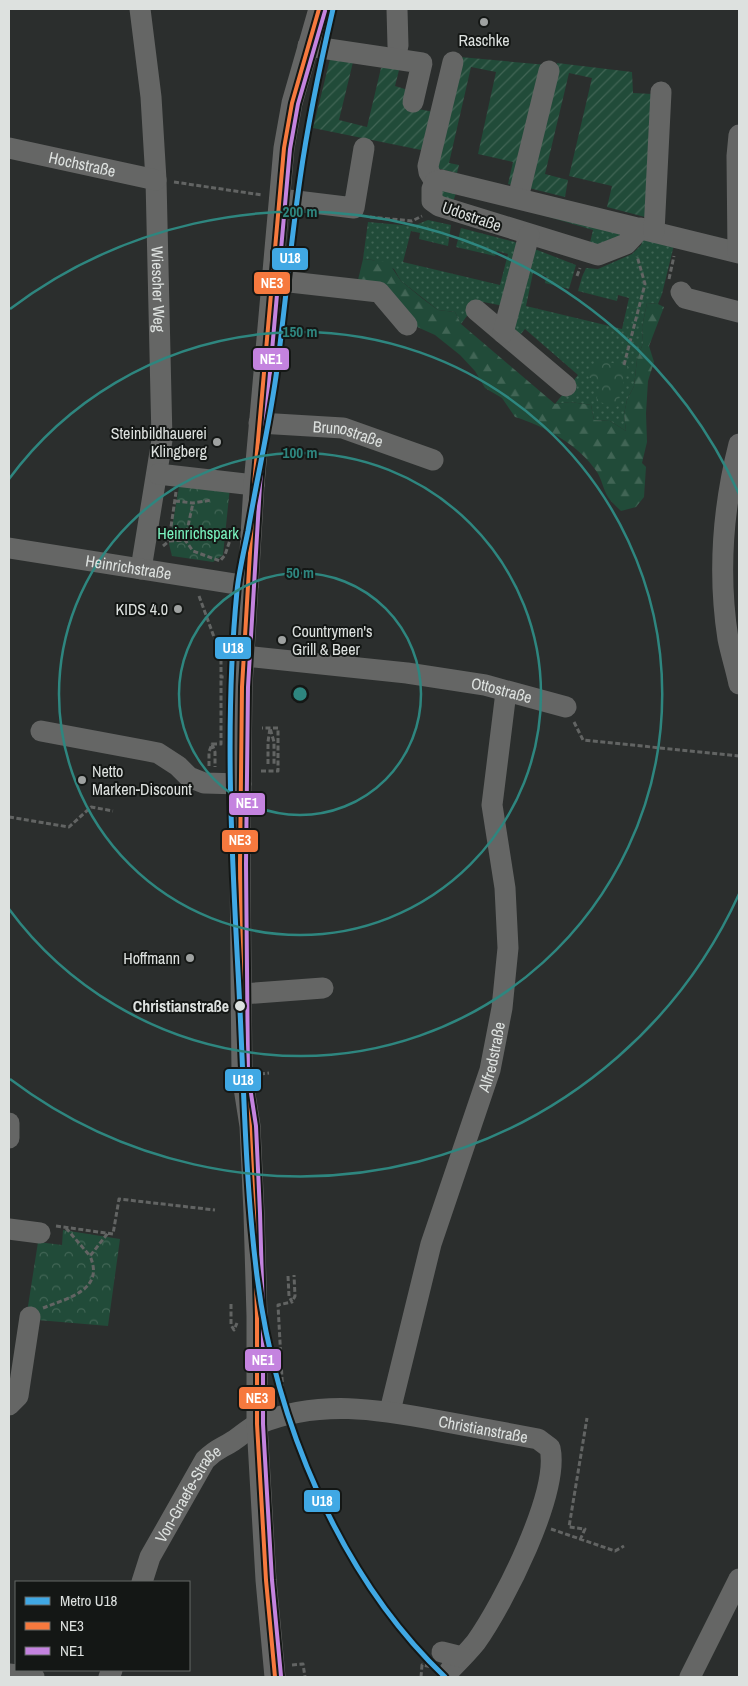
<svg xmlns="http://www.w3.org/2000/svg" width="748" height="1686" font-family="'Archivo Narrow',sans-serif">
<defs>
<pattern id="grass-dots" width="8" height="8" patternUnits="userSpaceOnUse" patternTransform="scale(1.25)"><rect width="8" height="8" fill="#214b39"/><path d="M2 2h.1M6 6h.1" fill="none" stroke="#416555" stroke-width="1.8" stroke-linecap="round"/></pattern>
<pattern id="forest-firs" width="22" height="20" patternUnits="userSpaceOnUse" patternTransform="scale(1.25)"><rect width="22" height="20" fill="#214b39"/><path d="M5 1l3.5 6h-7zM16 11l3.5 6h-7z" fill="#416555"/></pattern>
<pattern id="park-crowns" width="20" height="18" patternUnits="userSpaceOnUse" patternTransform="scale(1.25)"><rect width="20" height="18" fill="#214b39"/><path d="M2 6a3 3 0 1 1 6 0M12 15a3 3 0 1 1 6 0" fill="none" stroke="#416555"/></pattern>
<pattern id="garden-furrows" width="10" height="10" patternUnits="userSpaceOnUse" patternTransform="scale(1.25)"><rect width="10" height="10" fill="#214b39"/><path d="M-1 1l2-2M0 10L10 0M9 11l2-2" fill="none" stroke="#416555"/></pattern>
</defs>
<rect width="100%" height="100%" fill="#2b2e2d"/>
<path fill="url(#grass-dots)" d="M 440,186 L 627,232 L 623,239 L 589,247 L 593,230 L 457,190 L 452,205 L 439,201 Z
M 428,220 L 451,225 L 448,246 L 419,239 L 420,233 L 411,231 L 403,262 L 500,285 L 508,254 L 497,251 L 495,256 L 456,247 L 461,228 L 515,242 L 520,248 L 504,306 L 478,301 L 461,324 L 455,312 L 438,310 L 401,281 L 394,269 L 373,260 L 363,259 L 368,222 L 413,226 Z
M 644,237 L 674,245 L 662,294 L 658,304 L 647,303 L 642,327 L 643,343 L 637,360 L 634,386 L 627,400 L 624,414 L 626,431 L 610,421 L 594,420 L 591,405 L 570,402 L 555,404 L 578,375 L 525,329 L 520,335 L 513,327 L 532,248 L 576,265 L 569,289 L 545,283 L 546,276 L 533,273 L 526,306 L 622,329 L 629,298 L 618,295 L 617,301 L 578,291 L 582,277 L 586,268 L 598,269 L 632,254 L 641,245 Z"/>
<path fill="url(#forest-firs)" d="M 363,259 L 388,262 L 401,281 L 423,299 L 438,310 L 455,312 L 461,324 L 555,404 L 570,402 L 591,405 L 594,420 L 610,421 L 626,431 L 624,414 L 627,400 L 634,386 L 637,360 L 643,343 L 642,327 L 647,303 L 658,304 L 664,307 L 649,346 L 654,362 L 648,381 L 646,413 L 647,442 L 642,463 L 646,467 L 644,497 L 636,507 L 621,511 C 617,507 611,502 608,497 C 603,489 602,480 597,472 C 580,446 545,426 515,417 L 502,398 L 485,388 L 475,371 L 460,355 L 435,335 L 415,326 L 358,280 Z"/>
<path fill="url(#park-crowns)" d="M 597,360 L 628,366 L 617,407 L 596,401 L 601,382 L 588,377 Z
M 180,481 L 230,487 L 223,555 L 213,562 L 172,556 L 169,544 Z
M 63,1230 L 120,1239 L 108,1326 L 26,1319 L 38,1242 L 62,1245 Z"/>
<path fill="url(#garden-furrows)" d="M 331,55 L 353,62 L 339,120 L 367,127 L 381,68 L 400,66 L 395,86 L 408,90 L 404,106 L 433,112 L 449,56 L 547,65 L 517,186 L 508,184 L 513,162 L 478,154 L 496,72 L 471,67 L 449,163 L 459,165 L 457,173 L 432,167 L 426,151 L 313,128 Z
M 557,63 L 632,72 L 633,93 L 652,94 L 645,217 L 607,207 L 612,186 L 569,176 L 592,78 L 569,73 L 545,174 L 568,180 L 565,197 L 525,187 Z"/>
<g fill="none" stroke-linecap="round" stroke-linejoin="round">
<path stroke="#626463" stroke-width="3" stroke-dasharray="5 2.5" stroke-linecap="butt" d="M 174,182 L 262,195
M 370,217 L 412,221 L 422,216
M 577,276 L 580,268
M 669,279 L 674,256
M 624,365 L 645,284 L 637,256
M 175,501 L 193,503 L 212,500
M 185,540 L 193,503
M 169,541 L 185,540 L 193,551 L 220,561 L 225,555 L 230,540
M 163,546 L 169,541 L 176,492
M 199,596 L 221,656 L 221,677 L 225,677
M 574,722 L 583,740 L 739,756
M 212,744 L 221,744 L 221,677
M 268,764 L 268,742 L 270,728 L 274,742 L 274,764
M 209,766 L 209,752 L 212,744 L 215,752 L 215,767
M 261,771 L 278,771 L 278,728 L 262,728
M 9,817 L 69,827 L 91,807 L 113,811
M 260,1074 L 269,1073
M 56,1226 L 113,1234 L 119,1199 L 215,1210
M 66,1228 L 90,1256
M 288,1276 L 289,1296 L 292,1302 L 295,1296 L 294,1275
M 231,1304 L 231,1325 L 234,1330 L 237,1323
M 43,1308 C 68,1298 105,1290 90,1256 L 108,1233
M 283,1397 L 278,1305 L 292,1302
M 551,1529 L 615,1551 L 624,1546
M 580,1540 L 585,1529 L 569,1527 L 587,1418
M 292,1665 L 303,1664 L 305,1677
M 421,1677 L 422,1665 L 432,1667"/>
<g stroke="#656665" stroke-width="21">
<path id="s1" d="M 140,9 L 151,97 L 156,180 L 162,440 L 141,569"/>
<path d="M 397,9 L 398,46"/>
<path d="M 308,46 L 422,63 L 413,102"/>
<path id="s2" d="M 9,148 L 156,180"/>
<path d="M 435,182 L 429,172 L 428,166 L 453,62"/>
<path d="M 518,198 L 549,71"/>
<path d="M 280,199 L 354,208 L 364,148"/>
<path d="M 641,228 L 626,244 L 598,255 L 439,206 L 432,201 L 432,189 L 435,182 L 441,180 L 739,253"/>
<path d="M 654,232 L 661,92"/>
<path d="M 738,252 L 737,156 L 739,135"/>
<path d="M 272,280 L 379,292 L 407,325"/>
<path d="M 681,292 L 685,298 L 739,312"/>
<path d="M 476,310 L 566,386"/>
<path d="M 503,333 L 529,235"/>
<path id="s3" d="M 259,423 L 343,428 L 433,460"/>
<path d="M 739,444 C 723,507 718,575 728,639 C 731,654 736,669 739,684"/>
<path d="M 158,474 L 254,485"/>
<path id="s4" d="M 9,548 L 248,586"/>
<path id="s5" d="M 244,656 L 407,673 L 485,685 L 566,707"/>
<path d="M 41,731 L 148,751 L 158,753 L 178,766 L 189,777 L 204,783 L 241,784"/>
<path d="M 242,994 L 323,988"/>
<path d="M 9,1123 L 9,1138"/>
<path d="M 9,1229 L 40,1233"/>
<path d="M 9,1405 L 18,1396 L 30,1317"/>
<path id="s6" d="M 390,1411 L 431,1244 L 490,1070 L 502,1008 L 508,948 L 505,888 L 492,805 L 506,692"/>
<path id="s7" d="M 142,1582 L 150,1557 L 205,1460 C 217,1448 221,1449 233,1441 C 241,1436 249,1428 258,1424 C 319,1399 378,1409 441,1421 C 473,1427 505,1433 538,1439 L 550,1448 C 560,1493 503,1604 476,1642 C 468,1652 459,1661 450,1670"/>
<path d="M 442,1652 L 462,1657"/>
<path d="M 9,1674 L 34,1677"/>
<path d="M 109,1677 L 112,1670"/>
<path d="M 275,1677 L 266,1580 L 257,1424 L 257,1316 L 254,1213 L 250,1126 L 242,1075 L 240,864 L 242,687 L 254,485 L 284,148 L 292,103 L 319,9"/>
<path d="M 690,1677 L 739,1579"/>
</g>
<g stroke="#141715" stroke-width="8">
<path id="bus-1" d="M 275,1677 L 266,1580 L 257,1424 L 257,1316 L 254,1213 L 250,1126 L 242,1075 L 240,864 L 242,687 L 254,485 L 284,148 L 292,103 L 319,9"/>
</g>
<g stroke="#141715" stroke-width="8">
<path id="bus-2" d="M 281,1676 L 272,1580 L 263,1424 L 263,1316 L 260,1213 L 256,1126 L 248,1074 L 246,864 L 248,687 L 260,485 L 290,149 L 298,104 L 325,11"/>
</g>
<use href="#bus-1" stroke="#f6793e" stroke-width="4"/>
<use href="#bus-2" stroke="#c483df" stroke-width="4"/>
<g stroke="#141715" stroke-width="9">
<path id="metro-1" d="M 333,9 C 320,65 308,122 300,179 C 291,242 285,306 277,369 C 270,423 257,477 248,531 C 244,551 239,571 237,591 C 224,724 232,857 239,990 C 244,1085 245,1181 257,1276 C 275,1420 339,1576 445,1677"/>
</g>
<use href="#metro-1" stroke="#40a8e4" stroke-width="5"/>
</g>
<g fill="none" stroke="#2e867f" stroke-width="2.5">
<circle cx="300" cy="694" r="121"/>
<circle cx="300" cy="694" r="241"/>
<path d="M9 479A362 362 0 1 1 9 909"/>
<path d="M739 894A482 482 0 0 1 10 1079M10 309A482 482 0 0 1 739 494"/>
</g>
<g fill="#9fa2a1" stroke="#141715" stroke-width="2">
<circle cx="484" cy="22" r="5"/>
<circle cx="217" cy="442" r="5"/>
<circle cx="178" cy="609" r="5"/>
<circle cx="282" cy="640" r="5"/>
<circle cx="82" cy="780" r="5"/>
<circle cx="190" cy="958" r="5"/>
</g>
<circle fill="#dde1df" stroke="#141715" stroke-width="2" cx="240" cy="1006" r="6"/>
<g text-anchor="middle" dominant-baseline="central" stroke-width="4" stroke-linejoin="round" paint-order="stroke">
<g font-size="16" fill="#dde1df" stroke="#141715" text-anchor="end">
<text x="484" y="40" text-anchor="middle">Raschke</text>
<text x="207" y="433">Steinbildhauerei<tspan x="207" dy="18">Klingberg</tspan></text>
<text x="168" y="609">KIDS 4.0</text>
<text x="292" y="631" text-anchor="start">Countrymen's<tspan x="292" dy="18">Grill &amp; Beer</tspan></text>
<text x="92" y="771" text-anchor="start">Netto<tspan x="92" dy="18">Marken-Discount</tspan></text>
<text x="180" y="958">Hoffmann</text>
</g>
<g font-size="16" fill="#dde1df" stroke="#141715">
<text stroke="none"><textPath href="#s2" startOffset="75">Hochstraße</textPath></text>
<text transform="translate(472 216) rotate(19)">Udostraße</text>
<text stroke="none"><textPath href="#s1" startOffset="281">Wiescher Weg</textPath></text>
<text stroke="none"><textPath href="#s3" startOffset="90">Brunostraße</textPath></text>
<text stroke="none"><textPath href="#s4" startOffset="121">Heinrichstraße</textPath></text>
<text stroke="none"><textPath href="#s5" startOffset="260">Ottostraße</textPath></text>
<text stroke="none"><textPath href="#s6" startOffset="369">Alfredstraße</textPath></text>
<text stroke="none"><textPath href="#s7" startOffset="431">Christianstraße</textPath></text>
<text stroke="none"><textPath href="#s7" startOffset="100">Von-Graefe-Straße</textPath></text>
</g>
<g font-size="16" fill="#7af4c0" stroke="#141715">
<text x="198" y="533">Heinrichspark</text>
</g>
<g font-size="16" font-weight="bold" fill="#dde1df" stroke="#141715" text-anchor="end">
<text x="229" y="1006">Christianstraße</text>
</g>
</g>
<circle cx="300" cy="694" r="8" fill="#2e867f" stroke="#141715" stroke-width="2.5"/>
<g font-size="15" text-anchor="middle" font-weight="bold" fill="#2e867f" stroke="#141715" stroke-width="4" stroke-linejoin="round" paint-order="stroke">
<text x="300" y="217">200 m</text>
<text x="300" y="337">150 m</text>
<text x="300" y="458">100 m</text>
<text x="300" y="578">50 m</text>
</g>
<g stroke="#141715" stroke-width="2">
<rect x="271" y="247" width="38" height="24" rx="5" fill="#40a8e4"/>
<rect x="253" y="271" width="38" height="24" rx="5" fill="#f6793e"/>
<rect x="252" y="347" width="38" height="24" rx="5" fill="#c483df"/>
<rect x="214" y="636" width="38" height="24" rx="5" fill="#40a8e4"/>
<rect x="228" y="792" width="38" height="24" rx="5" fill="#c483df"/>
<rect x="221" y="829" width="38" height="24" rx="5" fill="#f6793e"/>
<rect x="224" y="1068" width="38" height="24" rx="5" fill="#40a8e4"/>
<rect x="244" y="1348" width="38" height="24" rx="5" fill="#c483df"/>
<rect x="238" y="1386" width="38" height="24" rx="5" fill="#f6793e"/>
<rect x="303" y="1489" width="38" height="24" rx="5" fill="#40a8e4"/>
</g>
<g font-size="14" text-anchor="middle" font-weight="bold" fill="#fff">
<text x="290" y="263">U18</text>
<text x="272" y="288">NE3</text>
<text x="271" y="364">NE1</text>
<text x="233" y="653">U18</text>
<text x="247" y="808">NE1</text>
<text x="240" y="845">NE3</text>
<text x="243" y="1085">U18</text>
<text x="263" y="1365">NE1</text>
<text x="257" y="1403">NE3</text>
<text x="322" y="1506">U18</text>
</g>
<rect width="748" height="1686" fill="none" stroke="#dde1df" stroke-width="20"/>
<rect x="15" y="1581" width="175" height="90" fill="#141715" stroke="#646866"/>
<rect x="25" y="1597" width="25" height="8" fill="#40a8e4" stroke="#646866"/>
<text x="60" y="1606" font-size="15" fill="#dde1df">Metro U18</text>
<rect x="25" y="1622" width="25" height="8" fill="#f6793e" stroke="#646866"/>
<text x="60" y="1631" font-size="15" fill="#dde1df">NE3</text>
<rect x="25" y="1647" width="25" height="8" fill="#c483df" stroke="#646866"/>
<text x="60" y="1656" font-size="15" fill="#dde1df">NE1</text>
</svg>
